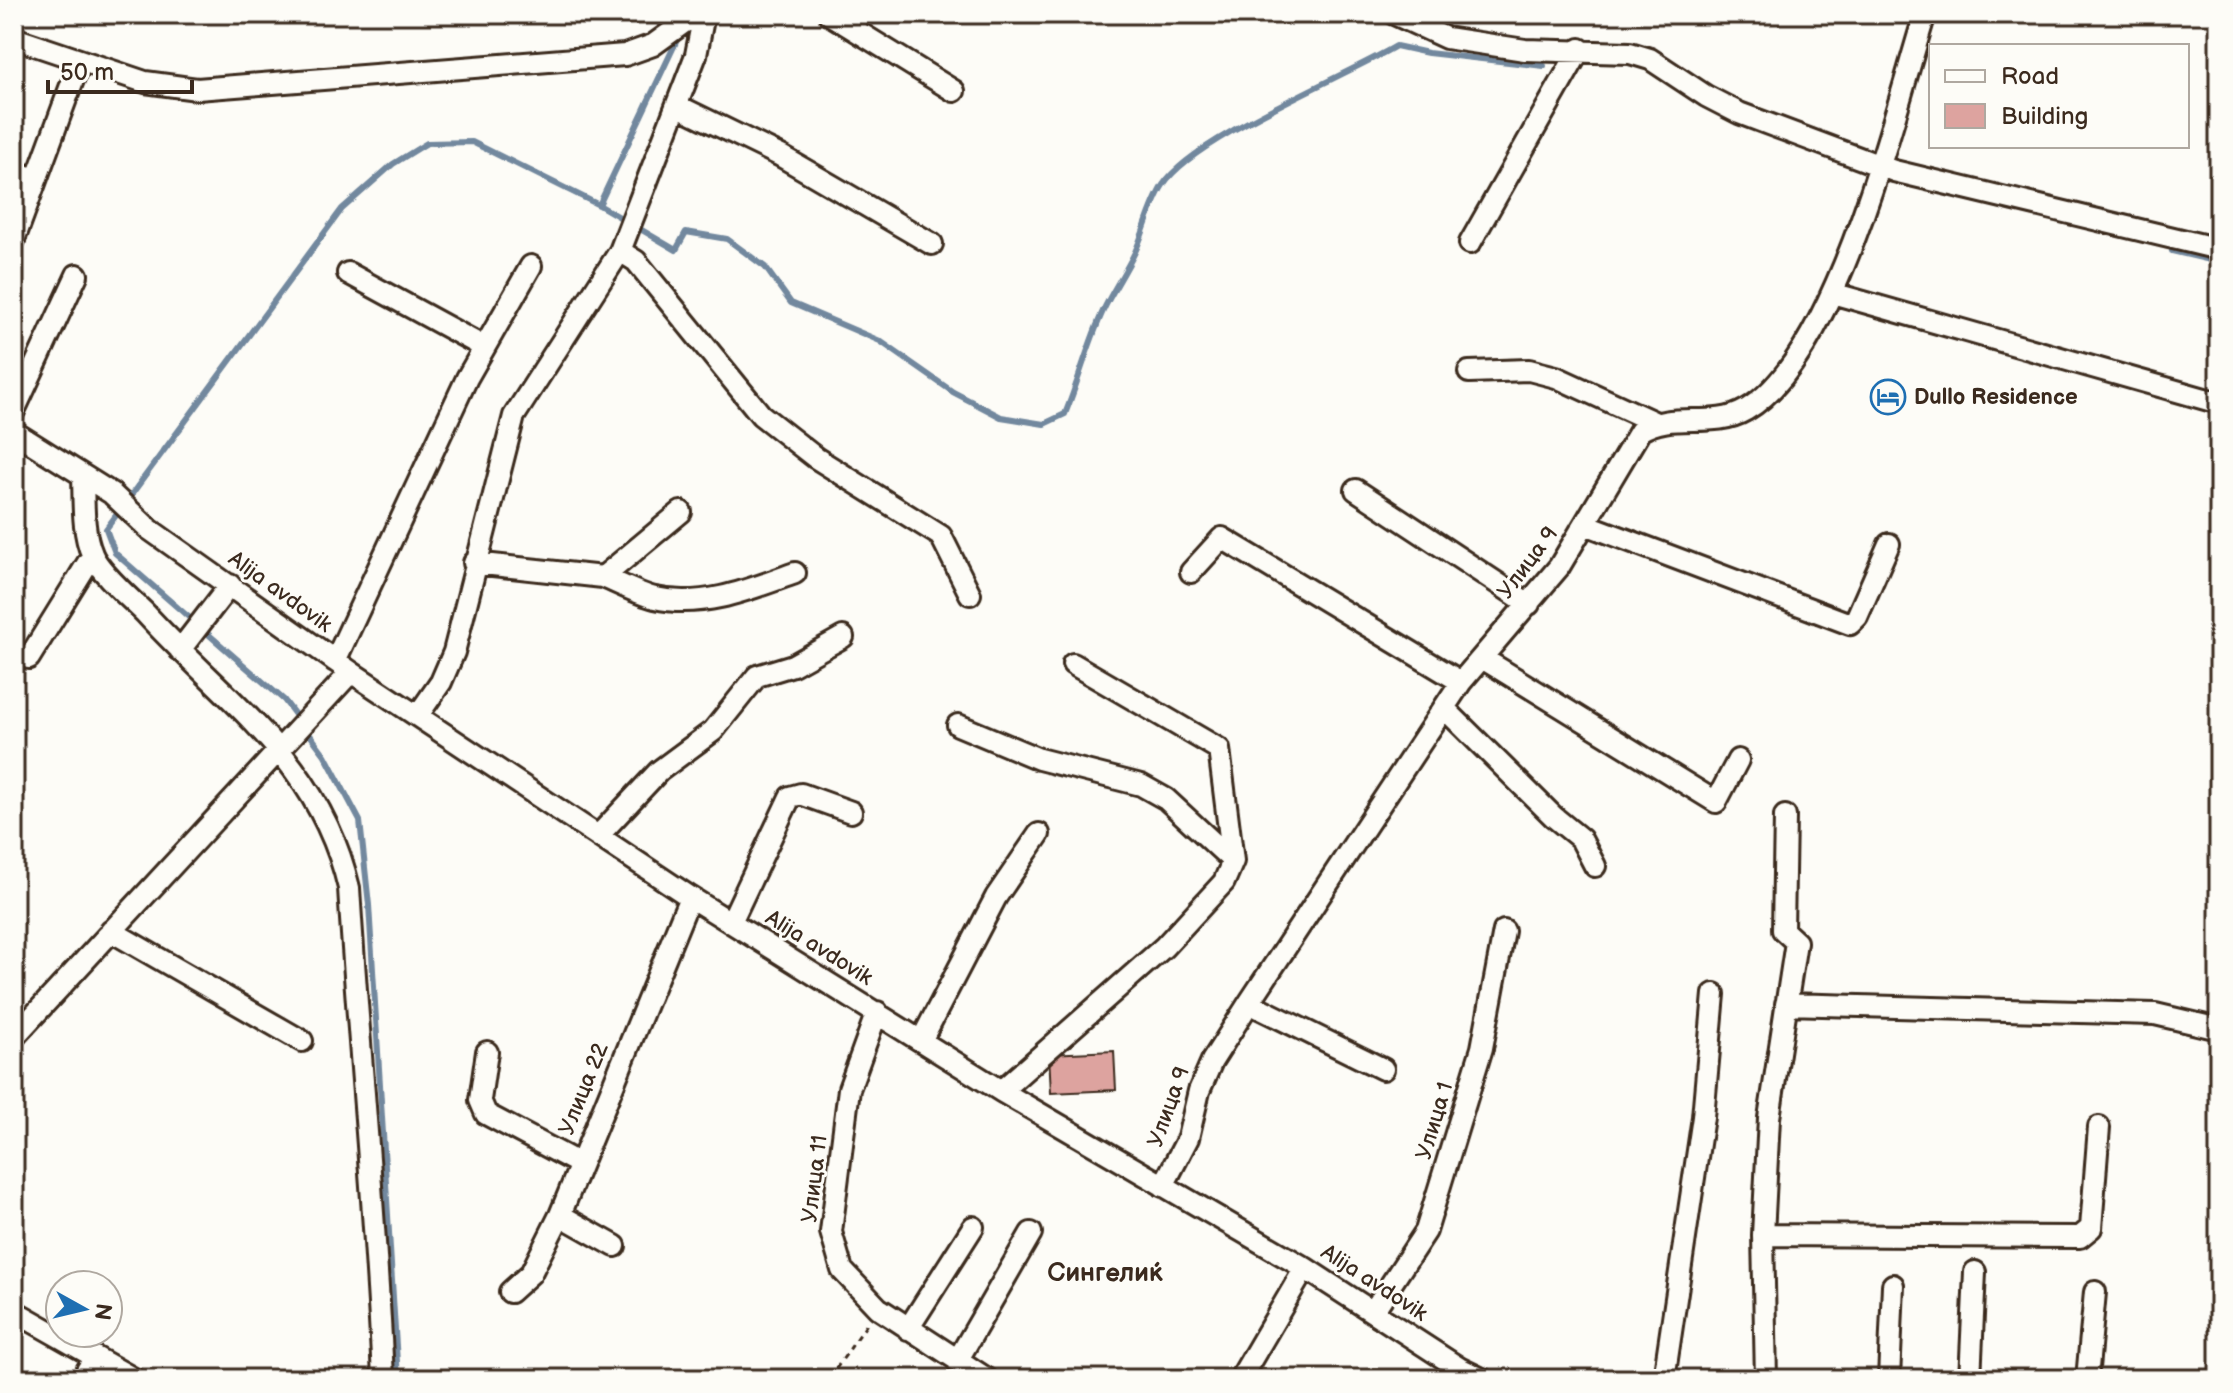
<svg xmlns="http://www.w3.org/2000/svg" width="2233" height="1393" font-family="'Balsamiq Sans',sans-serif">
<rect width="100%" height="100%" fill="#fdfcf7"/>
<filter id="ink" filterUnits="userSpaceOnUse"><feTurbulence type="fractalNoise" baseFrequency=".0125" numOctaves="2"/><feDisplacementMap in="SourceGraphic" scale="16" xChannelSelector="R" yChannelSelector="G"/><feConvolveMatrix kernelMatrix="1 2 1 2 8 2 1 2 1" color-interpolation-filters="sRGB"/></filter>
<g filter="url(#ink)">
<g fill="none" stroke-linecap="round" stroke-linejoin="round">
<path stroke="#72889e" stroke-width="6" d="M 599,205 L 677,40
M 2172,251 L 2219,262
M 398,1379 L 369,905 L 360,821 L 325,755 L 284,700 L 115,553 L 106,529 L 342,209 L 393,164 L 427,143 L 472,142 L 599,205 L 676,250 L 686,232 L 727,239 L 765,267 L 791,303 L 880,341 L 953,392 L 1001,417 L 1044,424 L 1065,414 C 1079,380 1088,344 1103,311 C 1112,291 1125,273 1135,252 C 1145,231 1150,205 1163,185 C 1193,138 1342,78 1396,46 L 1428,53 L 1544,66"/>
</g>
<path fill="#dda39f" stroke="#3b2a1e" stroke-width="2" d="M 1114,1051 L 1116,1090 L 1051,1093 L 1049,1054 Z"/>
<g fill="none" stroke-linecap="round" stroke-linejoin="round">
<g stroke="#3b2a1e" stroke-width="26">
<path id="minor" d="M 829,14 L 954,91
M 1394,14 L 1446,38 L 1525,50 L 1630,53 L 1650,59 L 1706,96 L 1739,113 L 1894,171 L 2219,249
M 14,38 L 145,82 L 197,89 L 625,55 L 653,45 L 696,14
M 678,106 L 781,156 L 932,244
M 14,172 L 36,179
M 14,240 L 80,61
M 1470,243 L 1580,49
M 620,251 L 636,261 L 761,415 L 816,458 L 941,536 L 970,594
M 348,273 L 484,347
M 1832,293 L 2219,403
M 1469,372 L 1529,370 L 1556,377 L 1654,422
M 14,411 L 77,275
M 14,432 L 111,493 L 149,529 L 351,672 L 690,897 L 1001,1091 L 1305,1268 L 1459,1368 L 1482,1379
M 83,476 C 84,501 82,531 92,554 C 99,572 131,599 145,613 C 229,705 319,760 349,888 C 359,1052 376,1215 383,1379
M 1356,490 L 1529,604
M 1585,524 L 1850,624 L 1857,617 L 1889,544
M 474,563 L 603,577 L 681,512
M 1191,572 L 1222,538 L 1461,682
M 603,577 C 620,584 638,594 655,598 C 703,609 751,589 795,573
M 180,650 L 230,585
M 29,658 L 92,556
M 1482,658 L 1716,802 L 1738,760
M 335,661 L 467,378 L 531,266
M 1445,709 L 1554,817 L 1581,839 L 1595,866
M 418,715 L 441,682 L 454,652 L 514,416 L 620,251 L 696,55 L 704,14
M 958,725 L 1039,759 L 1141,785 L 1166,799 L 1233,861
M 598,836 L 659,771 L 713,731 L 757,676 L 793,665 L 843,637
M 731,922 L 790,797 L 801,794 L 851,812
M 111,931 L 302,1041
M 1249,1003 L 1383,1069
M 1786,1004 L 2155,1014 L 2219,1029
M 877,1012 L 849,1089 L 831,1232 L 842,1270 L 878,1308 L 987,1379
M 14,1037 L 351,672
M 922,1039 L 996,897 L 1039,834
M 487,1052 L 480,1100 L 486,1114 L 580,1164
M 1001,1091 L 1164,947 L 1224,882 L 1233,861 L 1219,749 L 1073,664
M 1163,1186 L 1188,1138 L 1199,1091 L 1212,1061 L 1249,1003 L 1461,682 L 1559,567 L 1640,431 C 1672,410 1712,430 1746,410 C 1837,357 1894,113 1925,14
M 560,1215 L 615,1246
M 1763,1235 L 2080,1237 L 2091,1228 L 2099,1127
M 510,1292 L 531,1273 L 560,1215 L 690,897
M 1374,1310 L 1426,1231 L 1482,1048 L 1504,931
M 14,1311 L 134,1379
M 908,1329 L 973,1227
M 957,1361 L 1031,1233
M 82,1379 L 95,1357
M 1240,1379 L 1305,1268
M 1664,1379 L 1703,1117 L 1714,994
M 1766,1379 L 1763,1235 L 1769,1118 L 1796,942 L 1783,930 L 1785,816
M 1889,1379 L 1893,1285
M 1970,1379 L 1975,1272
M 2087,1379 L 2095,1292"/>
</g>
<path stroke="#3b2a1e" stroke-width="3" stroke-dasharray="6 6" stroke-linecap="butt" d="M 829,1379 L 867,1324"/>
<use href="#minor" stroke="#fdfcf7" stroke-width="20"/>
</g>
</g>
<defs>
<g id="hotel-ring" transform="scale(1.8)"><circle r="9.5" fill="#fdfcf7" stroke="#1f6fb2" stroke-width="1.5"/><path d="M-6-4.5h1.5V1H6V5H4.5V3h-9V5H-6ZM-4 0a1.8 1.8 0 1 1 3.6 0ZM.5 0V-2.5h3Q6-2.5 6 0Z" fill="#1f6fb2"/></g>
</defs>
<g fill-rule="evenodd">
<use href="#hotel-ring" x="1888" y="397"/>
</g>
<g text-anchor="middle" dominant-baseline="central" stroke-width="6" stroke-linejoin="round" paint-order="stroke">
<g font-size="22" font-weight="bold" fill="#3b2a1e" stroke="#fdfcf7" text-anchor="start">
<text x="1914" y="397">Dullo Residence</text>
</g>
<g font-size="22" fill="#3b2a1e" stroke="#fdfcf7">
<text transform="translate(1528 563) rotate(-53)">Улица 9</text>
<text transform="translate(280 592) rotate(36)">Alija avdovik</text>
<text transform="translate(819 948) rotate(32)">Alija avdovik</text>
<text transform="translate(584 1089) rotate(-68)">Улица 22</text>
<text transform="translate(1169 1107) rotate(-70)">Улица 9</text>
<text transform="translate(1435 1121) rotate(-73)">Улица 1</text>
<text transform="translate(815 1179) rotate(-83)">Улица 11</text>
<text transform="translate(1374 1283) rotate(33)">Alija avdovik</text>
</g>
<g font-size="26" font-weight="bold" fill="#3b2a1e" stroke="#fdfcf7">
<text x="1105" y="1273">Сингелиќ</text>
</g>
</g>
<rect width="2233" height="1393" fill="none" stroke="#fdfcf7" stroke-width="48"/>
<rect x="24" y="24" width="2185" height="1345" fill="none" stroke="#3b2a1e" stroke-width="3" filter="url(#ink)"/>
<rect x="1929" y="44" width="260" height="104" fill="#fdfcf7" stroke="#afa8a0" stroke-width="2"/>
<rect x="1945" y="70" width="40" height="12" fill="#fdfcf7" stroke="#afa8a0" stroke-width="2"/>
<text x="2001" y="84" font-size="24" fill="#3b2a1e">Road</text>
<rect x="1945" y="104" width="40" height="24" fill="#dda39f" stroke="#afa8a0" stroke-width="2"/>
<text x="2001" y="124" font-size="24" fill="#3b2a1e">Building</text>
<g transform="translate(84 1309) rotate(98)"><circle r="38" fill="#fdfcf7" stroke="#afa8a0" stroke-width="2"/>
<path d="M0-6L14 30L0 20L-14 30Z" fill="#1f6fb2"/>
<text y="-12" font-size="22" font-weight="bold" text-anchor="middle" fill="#3b2a1e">N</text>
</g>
<path d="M48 80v12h144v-12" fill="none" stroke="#3b2a1e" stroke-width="4"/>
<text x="60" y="80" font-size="24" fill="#3b2a1e" stroke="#fdfcf7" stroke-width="6" paint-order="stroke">50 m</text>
</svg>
